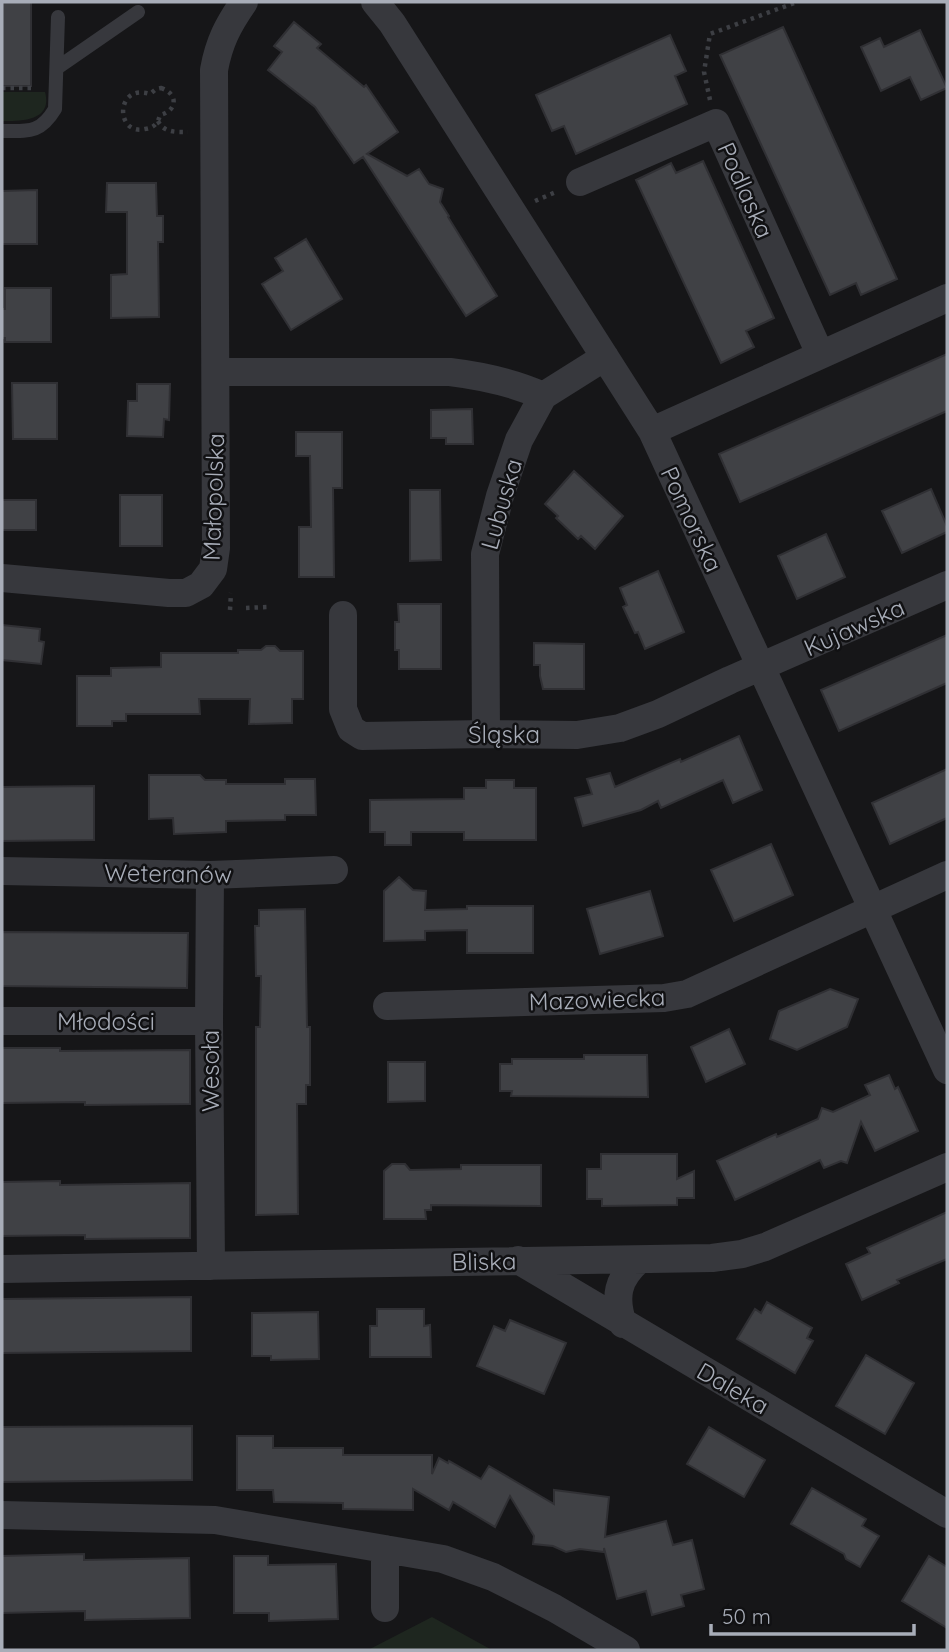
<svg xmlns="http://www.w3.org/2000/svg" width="949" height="1652" font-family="Quicksand,sans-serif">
<rect width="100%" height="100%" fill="#161618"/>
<path fill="#1e261f" d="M 2,92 L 45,92 C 53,121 21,121 2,121 Z
M 432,1617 L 492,1650 L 368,1650 Z"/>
<path fill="#404145" stroke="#303034" stroke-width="2" d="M 2,2 L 31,2 L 31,86 L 2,86 Z
M 294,22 L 321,44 L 317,48 L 364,87 L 366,85 L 398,132 L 367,154 L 407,176 L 419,169 L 429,184 L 443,189 L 440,202 L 449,216 L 448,217 L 497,296 L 466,316 L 363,157 L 354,163 L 315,107 L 268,70 L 282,52 L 274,46 Z
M 783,27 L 897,279 L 861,295 L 856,283 L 830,295 L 720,55 Z
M 920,30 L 947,88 L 921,100 L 910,77 L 881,91 L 861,47 L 880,38 L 884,47 Z
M 670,35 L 686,71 L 675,76 L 687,104 L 576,154 L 564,126 L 552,131 L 536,95 Z
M 703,161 L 774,318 L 746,331 L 754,347 L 721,363 L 636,180 L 671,163 L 676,173 Z
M 107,183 L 156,183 L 157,216 L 163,216 L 163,242 L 158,242 L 159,317 L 111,318 L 111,275 L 127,274 L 127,212 L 106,212 Z
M 37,190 L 37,244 L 2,244 L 2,191 Z
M 306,239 L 342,299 L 291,330 L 262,284 L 283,271 L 275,258 Z
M 5,288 L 51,288 L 51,342 L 5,342 L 5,338 L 2,338 L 2,309 L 5,309 Z
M 947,354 L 947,411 L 740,502 L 719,454 Z
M 12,383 L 57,383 L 57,439 L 13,439 Z
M 137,384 L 170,384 L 169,420 L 164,419 L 163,437 L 127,436 L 128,401 L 137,401 Z
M 472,409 L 473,444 L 446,444 L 446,438 L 431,438 L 431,410 Z
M 296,432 L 342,432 L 342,488 L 333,488 L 334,577 L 299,577 L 299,527 L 311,527 L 310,456 L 296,456 Z
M 574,471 L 623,516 L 595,549 L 581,536 L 578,539 L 556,518 L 558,516 L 545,504 Z
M 931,489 L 947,526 L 947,532 L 902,553 L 882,511 Z
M 410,490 L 440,490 L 441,560 L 410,561 Z
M 120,495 L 162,495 L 162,546 L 120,546 Z
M 2,500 L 36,500 L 36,530 L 2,530 Z
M 826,534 L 845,577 L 797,599 L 778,556 Z
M 658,571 L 684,632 L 645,649 L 638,632 L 635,633 L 623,607 L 627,605 L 620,588 Z
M 398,604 L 441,604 L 441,669 L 399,669 L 399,650 L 395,650 L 395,622 L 399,622 Z
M 2,625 L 40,629 L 39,641 L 44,642 L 41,664 L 2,660 Z
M 947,635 L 947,683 L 839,731 L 821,690 Z
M 534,643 L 584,644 L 584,689 L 543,689 L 540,676 L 540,665 L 534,665 Z
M 266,646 L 275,646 L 280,651 L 303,651 L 303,699 L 292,699 L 292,723 L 249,724 L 250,699 L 199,699 L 200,714 L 126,714 L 126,721 L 112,721 L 112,726 L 77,726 L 77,676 L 111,676 L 111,668 L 161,667 L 161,653 L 238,653 L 238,650 L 261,650 Z
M 739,736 L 762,790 L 733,803 L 723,780 L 661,808 L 658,801 L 641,810 L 583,826 L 575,798 L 592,794 L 587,779 L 610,773 L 615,787 L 680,759 L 681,762 Z
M 947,769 L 947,818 L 890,844 L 872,803 Z
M 149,775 L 200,775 L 205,780 L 226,780 L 226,784 L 285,784 L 285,779 L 315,779 L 316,815 L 285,815 L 285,820 L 226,821 L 226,832 L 174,834 L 173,818 L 149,819 Z
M 486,780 L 514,780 L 514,788 L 536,788 L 536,840 L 464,840 L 464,832 L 411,832 L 411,845 L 385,845 L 385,832 L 370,832 L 370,800 L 464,799 L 464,788 L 486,788 Z
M 94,786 L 94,840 L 2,841 L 2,787 Z
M 771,844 L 793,895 L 734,921 L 711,870 Z
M 399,877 L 413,890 L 426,891 L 425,910 L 467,909 L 467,906 L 533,906 L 533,953 L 467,953 L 467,930 L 425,931 L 425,940 L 384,941 L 384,891 Z
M 650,891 L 663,936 L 600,954 L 587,909 Z
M 305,909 L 307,1027 L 310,1027 L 310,1085 L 306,1085 L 306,1104 L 297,1104 L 298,1214 L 256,1215 L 256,1027 L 260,1027 L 261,976 L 256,976 L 255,926 L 259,926 L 259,910 Z
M 2,932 L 188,933 L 187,988 L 2,986 Z
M 830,989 L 858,999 L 847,1027 L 797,1050 L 770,1039 L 779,1011 Z
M 729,1029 L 745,1064 L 706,1082 L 691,1047 Z
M 2,1048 L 60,1048 L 60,1051 L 190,1050 L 190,1104 L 85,1105 L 85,1102 L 2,1103 Z
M 584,1055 L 647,1055 L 648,1097 L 511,1096 L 512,1091 L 500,1091 L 500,1064 L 512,1064 L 512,1059 L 584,1059 Z
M 388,1062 L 425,1062 L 425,1101 L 388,1102 Z
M 889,1075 L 895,1089 L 898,1087 L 918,1131 L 875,1151 L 861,1122 L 847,1163 L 841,1161 L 824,1168 L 820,1160 L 735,1200 L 717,1161 L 776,1134 L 777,1137 L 818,1119 L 822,1108 L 833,1112 L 870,1095 L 865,1085 Z
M 601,1154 L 677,1154 L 677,1179 L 694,1171 L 694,1198 L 677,1198 L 677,1205 L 602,1206 L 602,1199 L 587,1199 L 587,1169 L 601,1169 Z
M 392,1164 L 405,1164 L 410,1170 L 461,1169 L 461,1165 L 541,1165 L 541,1206 L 431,1205 L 431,1210 L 425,1210 L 426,1219 L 384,1219 L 384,1171 Z
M 60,1181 L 60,1185 L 190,1183 L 190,1238 L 85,1239 L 85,1235 L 2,1236 L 2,1182 Z
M 947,1212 L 947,1259 L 897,1280 L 899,1283 L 862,1300 L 846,1264 L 870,1253 L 867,1248 Z
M 191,1297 L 191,1351 L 2,1353 L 2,1299 Z
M 767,1302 L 812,1328 L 807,1338 L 813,1341 L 795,1373 L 737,1339 L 755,1309 L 761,1313 Z
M 377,1309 L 424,1309 L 424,1326 L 430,1325 L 431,1357 L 370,1357 L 370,1326 L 377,1326 Z
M 318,1312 L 319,1359 L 271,1360 L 271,1356 L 252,1356 L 252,1313 Z
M 510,1320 L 566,1343 L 544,1394 L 477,1366 L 494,1326 L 505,1331 Z
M 866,1355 L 914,1383 L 885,1434 L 836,1406 Z
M 192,1426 L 192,1480 L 2,1482 L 2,1427 Z
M 709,1427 L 765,1460 L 744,1497 L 687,1464 Z
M 237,1436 L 273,1436 L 273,1448 L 343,1448 L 343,1455 L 432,1455 L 432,1474 L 439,1458 L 448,1463 L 449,1461 L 481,1479 L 489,1466 L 554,1504 L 554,1490 L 609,1497 L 605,1537 L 666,1521 L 673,1545 L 692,1540 L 704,1589 L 681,1595 L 684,1606 L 652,1615 L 646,1591 L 617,1599 L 604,1548 L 604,1552 L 580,1549 L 566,1552 L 553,1546 L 533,1544 L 534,1536 L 510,1496 L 495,1527 L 453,1502 L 449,1510 L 413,1489 L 413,1510 L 343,1509 L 343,1503 L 274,1502 L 273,1490 L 237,1490 Z
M 812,1488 L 866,1519 L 862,1526 L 879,1536 L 860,1567 L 846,1559 L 844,1554 L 791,1524 Z
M 84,1554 L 84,1560 L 189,1558 L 190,1618 L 85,1620 L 85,1611 L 2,1613 L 2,1556 Z
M 234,1556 L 268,1556 L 268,1565 L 336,1564 L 338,1619 L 269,1621 L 269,1613 L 234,1613 Z
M 929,1556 L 947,1567 L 947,1628 L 902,1601 Z"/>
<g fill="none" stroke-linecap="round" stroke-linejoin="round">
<path stroke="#3d3f44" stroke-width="4.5" stroke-dasharray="3.5 5" stroke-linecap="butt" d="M 2,88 L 36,88
M 161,88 C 179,94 177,111 160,115 C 158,123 154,128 145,129 C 115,136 115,83 150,94 L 156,89 Z
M 710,100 L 704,72 L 710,34 L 797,2
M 158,121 C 164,133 176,132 188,132
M 535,201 L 556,192
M 246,608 L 267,607
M 230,610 L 231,593"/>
<path stroke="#37383d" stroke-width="14" d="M 57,68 L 138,12
M 2,131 C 28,131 40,134 55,109 L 58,17"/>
<path stroke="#37383d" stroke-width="28" d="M 375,2 L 392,23 L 652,431 L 947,1070
M 580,182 L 716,123 L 820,354
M 216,372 L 450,372 C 483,376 512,382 543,396
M 652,431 L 947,298
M 2,578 L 169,593 L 186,593 L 201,585 L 213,569 L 216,548 L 214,70 C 219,42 228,25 244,2
M 343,615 L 343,709 L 351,729 L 362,736 L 486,734 L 577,735 L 620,728 L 658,714 L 730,680 L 947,585
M 486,734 L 485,554 L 500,496 L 519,440 L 543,396 L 605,357
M 2,871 L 210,875 L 334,870
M 210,875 L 209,1021 L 211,1266
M 387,1006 L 664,998 L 687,994 L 947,875
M 2,1021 L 209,1021
M 518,1260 L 947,1514
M 2,1269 L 712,1258 L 742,1254 L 765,1247 L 947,1167
M 623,1324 C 614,1297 617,1279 639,1260
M 2,1515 L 215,1520 L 443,1559 L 493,1577 L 554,1608 L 626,1650
M 385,1608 L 385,1549"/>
</g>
<g text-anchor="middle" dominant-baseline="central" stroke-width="5" stroke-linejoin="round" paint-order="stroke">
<g font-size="24" fill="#a8adb8" stroke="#111113">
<text transform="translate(746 190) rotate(66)">Podlaska</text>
<text transform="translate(213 497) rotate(-88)">Małopolska</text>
<text transform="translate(501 504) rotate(-74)">Lubuska</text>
<text transform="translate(692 519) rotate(65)">Pomorska</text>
<text transform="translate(854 627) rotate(-24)">Kujawska</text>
<text x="504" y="734">Śląska</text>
<text transform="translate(168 873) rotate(1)">Weteranów</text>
<text transform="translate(597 999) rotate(-2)">Mazowiecka</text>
<text x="106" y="1021">Młodości</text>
<text transform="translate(210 1071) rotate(-90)">Wesoła</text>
<text transform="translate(484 1261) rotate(-1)">Bliska</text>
<text transform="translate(733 1388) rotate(30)">Daleka</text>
</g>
</g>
<rect width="949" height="1652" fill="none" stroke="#a8adb8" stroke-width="7"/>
<path d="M711 1624v10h203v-10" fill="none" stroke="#a8adb8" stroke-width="3.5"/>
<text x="722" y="1624" font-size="21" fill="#a8adb8" stroke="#111113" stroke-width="5" paint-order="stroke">50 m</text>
</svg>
